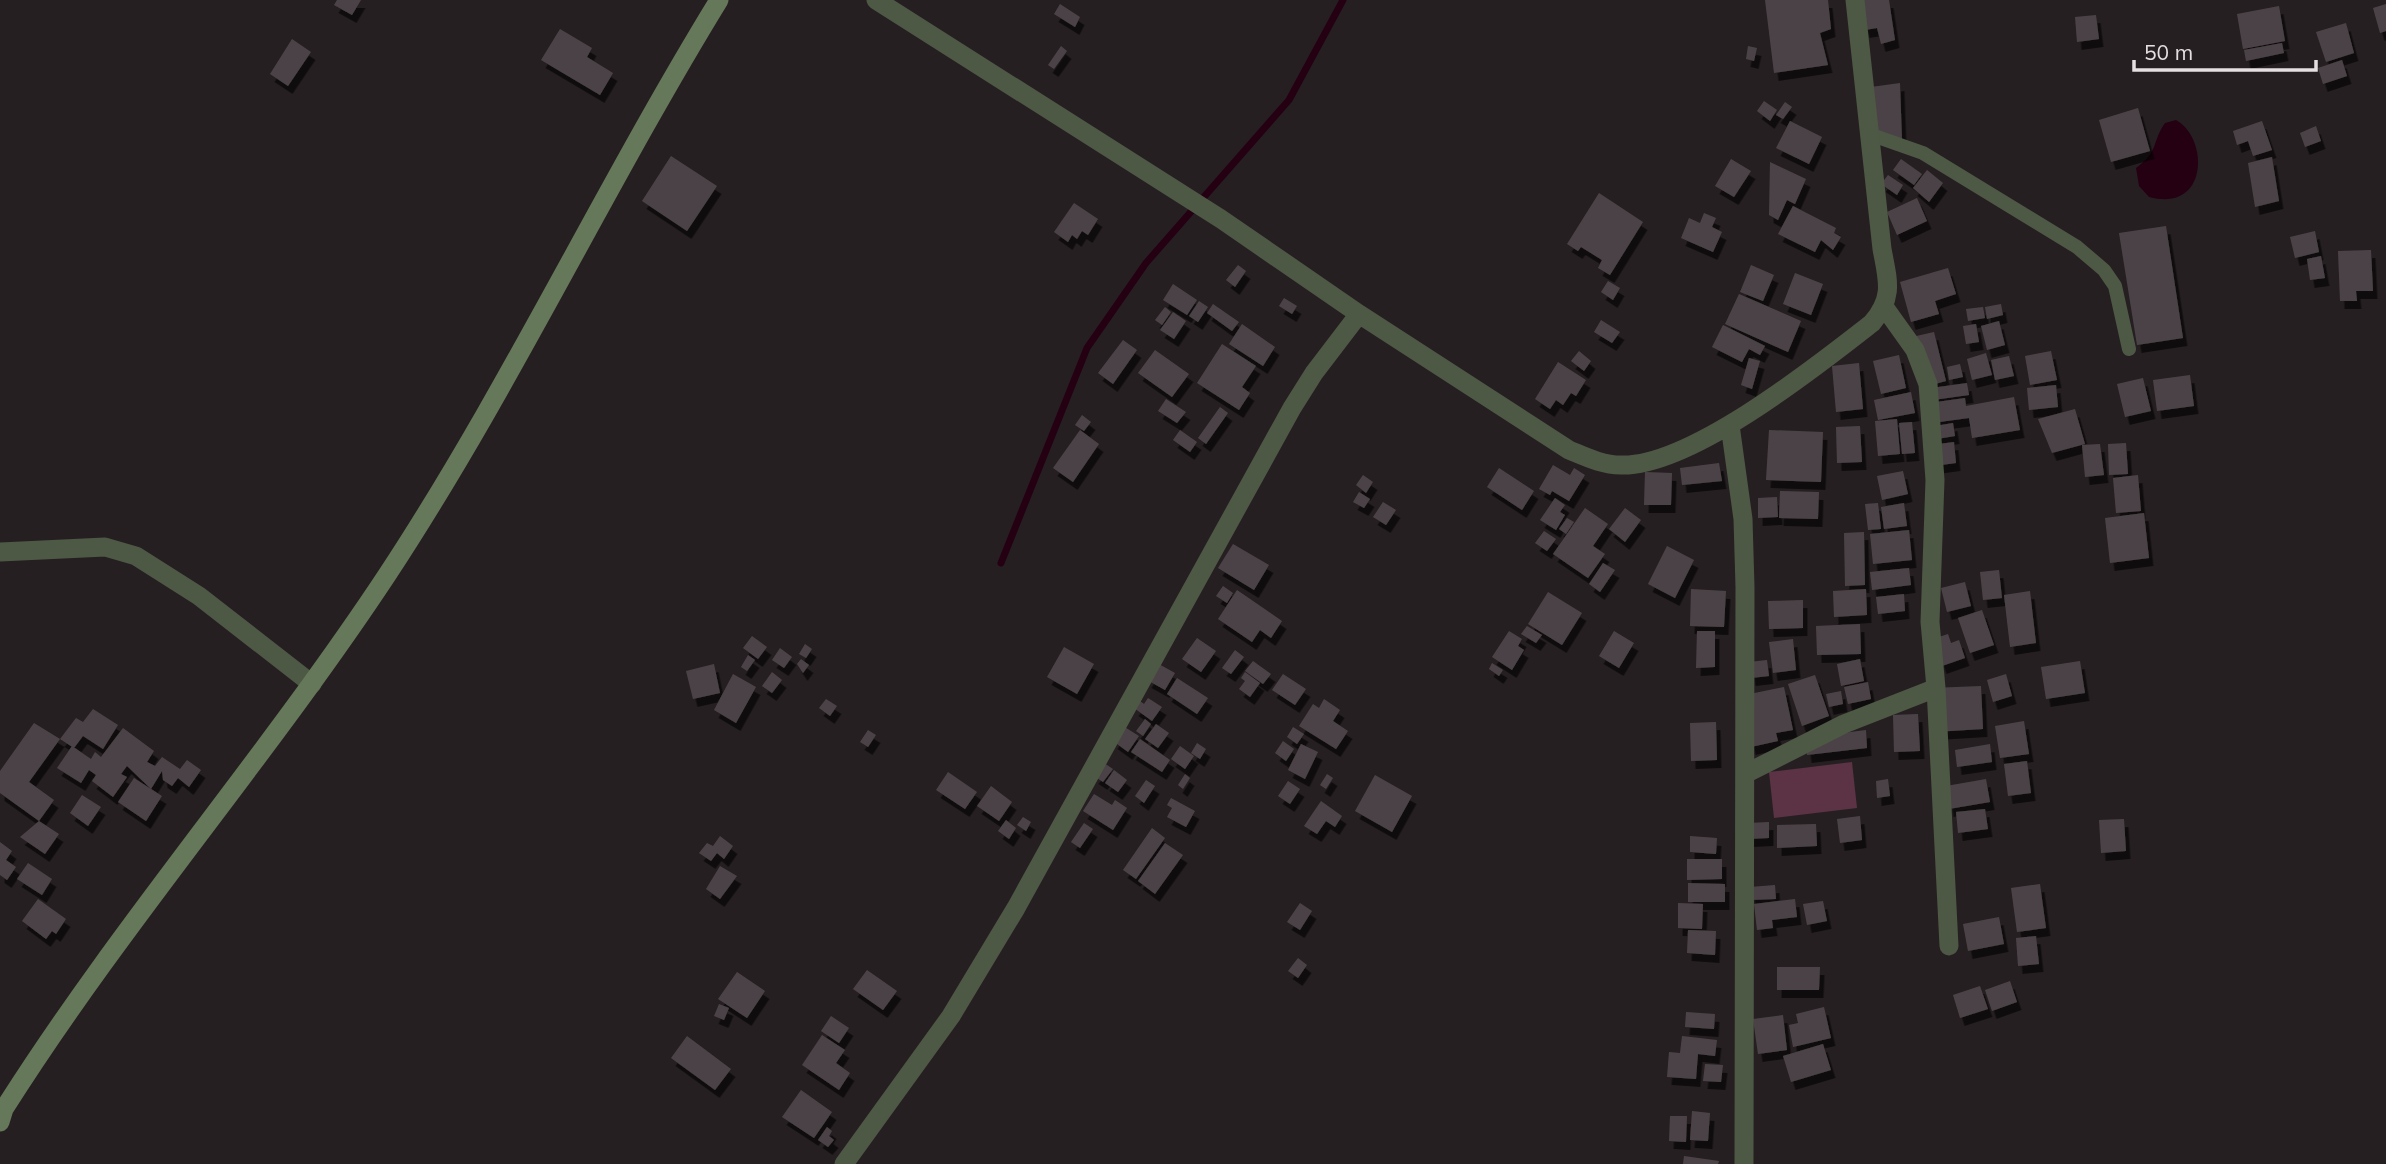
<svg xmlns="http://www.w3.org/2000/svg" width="2386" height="1164" font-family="Mulish,sans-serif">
<defs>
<filter id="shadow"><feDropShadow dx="4.5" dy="8" stdDeviation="0" flood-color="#0009"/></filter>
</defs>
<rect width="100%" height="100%" fill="#261f22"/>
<path fill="#5c3345" d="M 1852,762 L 1857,808 L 1774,818 L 1769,772 Z"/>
<path fill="#250013" d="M 2176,120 C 2209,138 2209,213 2149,197 L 2139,186 L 2136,168 C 2160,150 2151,143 2165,123 Z"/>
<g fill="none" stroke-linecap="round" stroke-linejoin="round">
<path stroke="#250013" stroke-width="7" d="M 1001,563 L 1087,348 L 1146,263 L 1289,100 L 1343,0"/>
</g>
<path fill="#4c4346" filter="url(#shadow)" d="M 337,0 L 361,0 L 352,15 L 334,5 Z
M 1765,0 L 1828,0 L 1831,29 L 1820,33 L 1828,65 L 1774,73 Z
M 1858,0 L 1889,0 L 1895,40 L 1881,44 L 1877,28 L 1865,30 Z
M 1060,4 L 1080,17 L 1075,27 L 1054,14 Z
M 2386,4 L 2386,31 L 2380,33 L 2373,8 Z
M 2279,6 L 2285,41 L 2243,49 L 2237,14 Z
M 2096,15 L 2099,39 L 2077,42 L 2075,17 Z
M 2346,23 L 2354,53 L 2326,62 L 2316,32 Z
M 560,29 L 592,48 L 587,57 L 613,73 L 600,95 L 541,60 Z
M 292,39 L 311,52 L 288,86 L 270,74 Z
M 2282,43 L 2284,53 L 2246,61 L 2244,50 Z
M 1061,46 L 1067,51 L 1054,69 L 1048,65 Z
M 1748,46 L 1757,48 L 1754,61 L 1746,59 Z
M 2342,60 L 2347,76 L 2323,84 L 2318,68 Z
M 1900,83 L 1902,140 L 1876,131 L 1871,87 Z
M 1764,101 L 1777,110 L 1770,121 L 1757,111 Z
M 1785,102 L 1792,107 L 1783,119 L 1776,115 Z
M 2138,108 L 2150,151 L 2111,162 L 2099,120 Z
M 1790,121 L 1822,137 L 1809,164 L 1776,148 Z
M 2262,121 L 2272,150 L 2253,156 L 2248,141 L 2237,145 L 2233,131 Z
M 2316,126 L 2321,141 L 2305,147 L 2300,133 Z
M 671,156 L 717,186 L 687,231 L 642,201 Z
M 2272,157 L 2279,201 L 2255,207 L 2248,163 Z
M 1731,159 L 1751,171 L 1734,197 L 1715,186 Z
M 1901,159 L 1922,174 L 1914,185 L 1893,170 Z
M 1770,162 L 1806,179 L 1795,204 L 1787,200 L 1778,220 L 1769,215 Z
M 1927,170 L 1943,183 L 1929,202 L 1913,188 Z
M 1888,175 L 1903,185 L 1897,195 L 1881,184 Z
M 1599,193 L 1643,222 L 1610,275 L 1598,268 L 1602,260 L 1581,247 L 1578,251 L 1567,244 Z
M 1917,198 L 1927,221 L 1897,235 L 1887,212 Z
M 1074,203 L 1098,219 L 1088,235 L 1082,231 L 1077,239 L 1072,235 L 1068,242 L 1054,232 Z
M 1793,206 L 1836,228 L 1834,233 L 1841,237 L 1833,250 L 1821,240 L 1815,252 L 1778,234 Z
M 1704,213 L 1716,218 L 1712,227 L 1722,232 L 1713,252 L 1681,238 L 1689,218 L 1700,223 Z
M 2166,226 L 2183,338 L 2137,345 L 2119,233 Z
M 2315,231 L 2319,252 L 2295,258 L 2290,237 Z
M 2371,250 L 2373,291 L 2356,291 L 2357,301 L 2340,301 L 2338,251 Z
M 2321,256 L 2325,278 L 2310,280 L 2307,259 Z
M 1238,265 L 1246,271 L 1235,287 L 1226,280 Z
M 1751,265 L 1774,275 L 1763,301 L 1740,292 Z
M 1948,268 L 1956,294 L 1935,301 L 1939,314 L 1911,322 L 1900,282 Z
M 1795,273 L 1823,284 L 1811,315 L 1783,304 Z
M 1608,281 L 1620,288 L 1613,300 L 1601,292 Z
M 1173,284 L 1197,300 L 1187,315 L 1163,300 Z
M 1739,294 L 1801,321 L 1788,352 L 1725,324 Z
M 1284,298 L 1297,306 L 1292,314 L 1279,306 Z
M 1199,301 L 1208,307 L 1198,322 L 1189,316 Z
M 1213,304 L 1239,322 L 1232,331 L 1207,313 Z
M 2001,304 L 2003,315 L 1987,319 L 1985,307 Z
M 1165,307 L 1171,312 L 1162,325 L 1155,320 Z
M 1983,307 L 1985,318 L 1968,321 L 1966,309 Z
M 1173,312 L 1186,321 L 1174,339 L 1160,330 Z
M 1601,320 L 1620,332 L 1612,343 L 1594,332 Z
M 1999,321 L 2005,345 L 1987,350 L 1981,326 Z
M 1242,324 L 1275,347 L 1263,366 L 1229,344 Z
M 1976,324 L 1979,342 L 1966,344 L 1963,326 Z
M 1723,325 L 1765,346 L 1760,355 L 1749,349 L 1742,362 L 1712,347 Z
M 1934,332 L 1946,381 L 1924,387 L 1912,337 Z
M 1123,340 L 1137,350 L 1113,384 L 1098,373 Z
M 1222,344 L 1256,366 L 1242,387 L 1250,393 L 1239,410 L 1197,383 Z
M 1155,350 L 1189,374 L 1172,397 L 1138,373 Z
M 1579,351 L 1591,361 L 1584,371 L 1571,361 Z
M 2051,351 L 2057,380 L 2030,385 L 2025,356 Z
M 1986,353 L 1992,375 L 1972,380 L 1967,359 Z
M 1899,355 L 1906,388 L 1881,394 L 1873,361 Z
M 2009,356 L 2014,376 L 1995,380 L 1991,360 Z
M 1749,358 L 1760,361 L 1752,389 L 1741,385 Z
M 1558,362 L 1586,380 L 1576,396 L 1571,393 L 1563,405 L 1556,400 L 1550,409 L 1535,399 Z
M 1859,363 L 1863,409 L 1836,412 L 1832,366 Z
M 1960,364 L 1963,377 L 1949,380 L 1947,367 Z
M 2190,375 L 2194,406 L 2157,411 L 2153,380 Z
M 2143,378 L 2151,411 L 2125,417 L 2117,384 Z
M 1967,383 L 1969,395 L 1926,401 L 1924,389 Z
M 2056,385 L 2058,407 L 2029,410 L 2027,388 Z
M 1911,392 L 1915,413 L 1878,420 L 1874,400 Z
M 2014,397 L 2020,430 L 1972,438 L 1969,418 L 1932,423 L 1929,403 L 1965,398 L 1966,406 Z
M 1166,399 L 1186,412 L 1177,423 L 1158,411 Z
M 1220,407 L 1228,413 L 1206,444 L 1198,438 Z
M 2075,409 L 2085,444 L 2052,453 L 2038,419 Z
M 1082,415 L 1091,422 L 1084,431 L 1075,425 Z
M 1897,419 L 1900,454 L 1878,456 L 1875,421 Z
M 1912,422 L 1915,453 L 1902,454 L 1899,423 Z
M 1953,423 L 1955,436 L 1931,440 L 1929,427 Z
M 1860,426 L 1862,462 L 1837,463 L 1836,427 Z
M 1080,430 L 1099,444 L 1073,482 L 1053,468 Z
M 1180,430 L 1197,442 L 1190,452 L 1173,440 Z
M 1769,430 L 1823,432 L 1821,482 L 1766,480 Z
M 1954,442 L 1956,463 L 1934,466 L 1931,445 Z
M 2126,443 L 2128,474 L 2109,475 L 2108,444 Z
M 2100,444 L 2104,475 L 2085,477 L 2082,445 Z
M 1719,463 L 1722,481 L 1682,485 L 1680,468 Z
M 1553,465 L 1570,475 L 1574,468 L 1585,475 L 1569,501 L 1552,491 L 1550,495 L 1539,489 Z
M 1499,468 L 1534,491 L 1522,510 L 1487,487 Z
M 1903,471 L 1908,494 L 1882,500 L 1877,476 Z
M 1645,472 L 1672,473 L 1671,505 L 1644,505 Z
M 1363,475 L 1373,482 L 1366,493 L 1356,485 Z
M 2138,475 L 2141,511 L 2116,513 L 2113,478 Z
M 1780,491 L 1819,492 L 1818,519 L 1779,518 Z
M 1359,492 L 1370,499 L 1364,508 L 1353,502 Z
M 1777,497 L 1778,517 L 1758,518 L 1758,498 Z
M 1555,498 L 1565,505 L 1560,512 L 1565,515 L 1556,530 L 1540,520 Z
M 1383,502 L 1396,510 L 1386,525 L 1373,517 Z
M 1878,503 L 1881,529 L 1868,530 L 1865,504 Z
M 1904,503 L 1907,526 L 1884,529 L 1881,507 Z
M 1585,508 L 1608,524 L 1593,546 L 1605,554 L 1588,578 L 1553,554 Z
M 1625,508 L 1641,520 L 1625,542 L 1609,529 Z
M 2144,513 L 2149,558 L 2110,563 L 2105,518 Z
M 1567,518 L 1574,522 L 1566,534 L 1559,529 Z
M 1909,530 L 1912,560 L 1873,564 L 1870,534 Z
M 1544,531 L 1556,539 L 1547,551 L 1535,543 Z
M 1864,532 L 1865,585 L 1845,586 L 1844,533 Z
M 1233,544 L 1269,565 L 1254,590 L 1218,568 Z
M 1667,546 L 1694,560 L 1675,598 L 1648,584 Z
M 1603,563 L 1615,570 L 1600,592 L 1589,584 Z
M 1909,568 L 1911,585 L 1872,590 L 1870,572 Z
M 1999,570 L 2002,598 L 1983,600 L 1980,572 Z
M 1965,582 L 1971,606 L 1947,612 L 1941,588 Z
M 1223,586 L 1233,593 L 1227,603 L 1216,596 Z
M 1691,589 L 1726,591 L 1724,627 L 1690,626 Z
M 1866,589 L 1867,615 L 1834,617 L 1833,591 Z
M 1237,590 L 1282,621 L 1271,638 L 1260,630 L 1252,642 L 1218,619 Z
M 2030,591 L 2036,643 L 2010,647 L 2004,595 Z
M 1548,592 L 1582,613 L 1562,645 L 1528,624 Z
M 1904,594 L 1905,611 L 1878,614 L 1876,597 Z
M 1803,600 L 1803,628 L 1769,629 L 1768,601 Z
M 1982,610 L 1994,645 L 1970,653 L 1958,618 Z
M 1860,624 L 1861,654 L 1817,655 L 1816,626 Z
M 1527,626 L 1542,635 L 1536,643 L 1521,634 Z
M 1509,631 L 1522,639 L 1518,646 L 1524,650 L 1512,670 L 1492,657 Z
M 1614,631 L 1634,643 L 1619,668 L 1599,656 Z
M 1697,631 L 1715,631 L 1715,667 L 1696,668 Z
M 1948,634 L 1951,643 L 1959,640 L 1965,658 L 1942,666 L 1933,639 Z
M 752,636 L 767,647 L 758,659 L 743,648 Z
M 1197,638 L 1216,651 L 1201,672 L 1182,659 Z
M 1793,639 L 1796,670 L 1773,673 L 1769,642 Z
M 805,644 L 812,649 L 806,658 L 799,654 Z
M 1064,647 L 1094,664 L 1077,694 L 1047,677 Z
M 780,648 L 792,657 L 784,668 L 772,660 Z
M 1235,650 L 1244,657 L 1231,674 L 1222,668 Z
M 748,655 L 755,660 L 747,671 L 741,667 Z
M 801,659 L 809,665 L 803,673 L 797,664 Z
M 1860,659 L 1864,681 L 1841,686 L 1837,664 Z
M 1767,660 L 1769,676 L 1751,678 L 1749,662 Z
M 1253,661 L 1271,674 L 1263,684 L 1245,671 Z
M 2080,661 L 2085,693 L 2046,699 L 2041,667 Z
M 1157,663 L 1175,673 L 1165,690 L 1147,680 Z
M 1492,663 L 1503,670 L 1499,676 L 1489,669 Z
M 714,664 L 720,693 L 693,699 L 686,671 Z
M 772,672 L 782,680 L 772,693 L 762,686 Z
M 1245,672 L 1260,683 L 1250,697 L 1239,689 L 1245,681 L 1241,678 Z
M 733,674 L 756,687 L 736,723 L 714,710 Z
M 1283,674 L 1306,689 L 1295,705 L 1272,690 Z
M 2006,674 L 2012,696 L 1993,702 L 1987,680 Z
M 1815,675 L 1829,716 L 1802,726 L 1788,684 Z
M 1177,678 L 1208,698 L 1197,714 L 1167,694 Z
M 1868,682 L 1871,699 L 1848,704 L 1844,687 Z
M 1981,686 L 1983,729 L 1934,732 L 1932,688 Z
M 1784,687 L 1793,730 L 1776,733 L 1778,741 L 1751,747 L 1740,696 Z
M 1841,691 L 1843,704 L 1829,707 L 1826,694 Z
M 1148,698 L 1162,707 L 1152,721 L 1134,708 L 1140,701 L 1144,704 Z
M 826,699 L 837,706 L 830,716 L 819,708 Z
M 1324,699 L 1340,710 L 1333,721 L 1348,731 L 1336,749 L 1299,726 L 1313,704 L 1319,708 Z
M 93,709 L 118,725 L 103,749 L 83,736 L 74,748 L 60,739 L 76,718 L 83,722 Z
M 1918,714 L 1920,751 L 1894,752 L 1893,715 Z
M 1145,719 L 1151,724 L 1143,736 L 1136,731 Z
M 2024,721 L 2029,754 L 2000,758 L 1995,726 Z
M 1716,722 L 1717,760 L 1691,761 L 1690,723 Z
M 34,723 L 60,739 L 29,782 L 54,800 L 39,821 L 0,793 L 0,771 Z
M 1156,724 L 1169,733 L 1158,748 L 1145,739 Z
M 1123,726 L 1139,736 L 1128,752 L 1113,741 Z
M 1293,727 L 1304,734 L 1297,744 L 1287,737 Z
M 123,728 L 154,751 L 147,762 L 155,766 L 162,757 L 180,769 L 187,760 L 201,770 L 189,787 L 178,778 L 172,786 L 163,780 L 162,771 L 151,789 L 162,796 L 146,821 L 118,802 L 134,778 L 151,789 L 127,766 L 121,774 L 127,777 L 113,797 L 92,781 L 96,775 L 89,770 L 81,783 L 57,768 L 72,746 L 91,759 L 95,752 L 101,757 Z
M 868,730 L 876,735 L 868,747 L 860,742 Z
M 1866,730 L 1867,748 L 1807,755 L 1805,738 Z
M 1140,739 L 1170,760 L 1162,772 L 1131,752 Z
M 1283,741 L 1294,749 L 1286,761 L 1275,753 Z
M 1197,743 L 1206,749 L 1200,759 L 1191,753 Z
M 1301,744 L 1318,752 L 1305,779 L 1288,770 Z
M 1990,744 L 1992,762 L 1957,767 L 1955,750 Z
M 1180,746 L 1194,756 L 1185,769 L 1171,759 Z
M 2027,761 L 2031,793 L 2008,796 L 2004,764 Z
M 1104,763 L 1113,769 L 1103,782 L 1094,776 Z
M 1114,770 L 1127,780 L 1118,792 L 1105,783 Z
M 948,772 L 977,792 L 965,809 L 936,790 Z
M 1185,774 L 1190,778 L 1183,789 L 1178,785 Z
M 1327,774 L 1333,778 L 1326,789 L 1320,785 Z
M 1375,775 L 1412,796 L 1392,832 L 1355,811 Z
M 1888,779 L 1890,796 L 1877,798 L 1876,781 Z
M 1986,779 L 1990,802 L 1949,809 L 1946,786 Z
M 1146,780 L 1155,786 L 1144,803 L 1135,796 Z
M 1288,781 L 1300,789 L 1290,804 L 1278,796 Z
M 991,786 L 1012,802 L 999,821 L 977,806 Z
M 1094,794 L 1112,805 L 1115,800 L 1127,808 L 1113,830 L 1083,811 Z
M 82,795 L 101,807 L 88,826 L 70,813 Z
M 1171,798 L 1195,811 L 1186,827 L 1167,817 L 1172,808 L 1167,805 Z
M 1321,801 L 1342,816 L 1335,827 L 1326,821 L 1317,834 L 1304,826 Z
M 1985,809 L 1988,829 L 1958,833 L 1956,812 Z
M 1860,816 L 1862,840 L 1840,843 L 1837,819 Z
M 1023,817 L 1031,822 L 1026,831 L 1017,825 Z
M 2124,819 L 2126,851 L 2101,853 L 2099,820 Z
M 1006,820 L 1016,828 L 1009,839 L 998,831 Z
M 39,821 L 59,834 L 45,854 L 20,837 Z
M 1769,822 L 1769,838 L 1748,839 L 1748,823 Z
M 1084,823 L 1093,829 L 1080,848 L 1071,842 Z
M 1816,824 L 1817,846 L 1777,848 L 1777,825 Z
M 1152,828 L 1165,838 L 1136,879 L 1123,870 Z
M 720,836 L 733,846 L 724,859 L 717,853 L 711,861 L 699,853 L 707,843 L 713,846 Z
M 1690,836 L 1717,838 L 1716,854 L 1690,852 Z
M 0,842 L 12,851 L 6,860 L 16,867 L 7,880 L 0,875 Z
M 1165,843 L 1183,855 L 1155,894 L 1138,881 Z
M 1687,859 L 1722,859 L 1722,879 L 1687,880 Z
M 28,863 L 52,879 L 42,895 L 17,879 Z
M 720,866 L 737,876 L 720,899 L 706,889 Z
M 1688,883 L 1725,884 L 1725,902 L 1688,902 Z
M 2040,884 L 2046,928 L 2017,932 L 2011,888 Z
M 1775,885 L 1776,899 L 1751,900 L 1750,887 Z
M 38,899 L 66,919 L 56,934 L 52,931 L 46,939 L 22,921 Z
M 1795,899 L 1797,917 L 1772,920 L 1773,928 L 1757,930 L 1754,904 Z
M 1823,901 L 1827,921 L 1807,925 L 1803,904 Z
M 1300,903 L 1312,911 L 1300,930 L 1287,922 Z
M 1678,903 L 1703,904 L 1702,929 L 1678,928 Z
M 1999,917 L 2004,944 L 1968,951 L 1963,924 Z
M 1688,930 L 1716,931 L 1715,955 L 1687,953 Z
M 2036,936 L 2039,964 L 2018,966 L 2016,938 Z
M 1298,958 L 1307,965 L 1298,978 L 1288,971 Z
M 1777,967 L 1820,967 L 1819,990 L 1777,990 Z
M 867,970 L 897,991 L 883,1010 L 853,989 Z
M 737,972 L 765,991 L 747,1018 L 718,999 Z
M 2010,981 L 2017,1002 L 1992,1011 L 1985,990 Z
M 1980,986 L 1988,1009 L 1960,1018 L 1953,995 Z
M 719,1004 L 729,1008 L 724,1020 L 714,1016 Z
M 1824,1007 L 1831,1038 L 1793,1047 L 1789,1025 L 1798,1023 L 1796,1014 Z
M 1686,1012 L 1715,1014 L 1714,1029 L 1685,1027 Z
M 1783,1015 L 1787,1050 L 1758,1054 L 1753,1019 Z
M 831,1016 L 849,1028 L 839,1043 L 821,1031 Z
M 822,1035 L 845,1050 L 836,1063 L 850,1073 L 839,1090 L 802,1065 Z
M 687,1036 L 731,1069 L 715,1090 L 671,1058 Z
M 1682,1036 L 1717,1040 L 1715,1056 L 1698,1054 L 1696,1079 L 1667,1077 L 1669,1052 L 1680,1053 Z
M 1823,1044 L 1831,1070 L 1791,1082 L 1783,1056 Z
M 1705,1064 L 1723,1065 L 1721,1082 L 1703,1081 Z
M 801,1090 L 832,1112 L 814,1138 L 782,1117 Z
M 1692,1111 L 1710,1113 L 1708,1141 L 1690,1140 Z
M 1670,1116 L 1687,1116 L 1686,1142 L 1669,1141 Z
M 827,1127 L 832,1131 L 829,1136 L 834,1140 L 828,1147 L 818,1140 Z
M 1684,1156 L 1719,1161 L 1718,1164 L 1683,1164 Z"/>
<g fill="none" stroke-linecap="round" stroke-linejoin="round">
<path stroke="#4d5945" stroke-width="14" d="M 1869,134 L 1923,153 L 2077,247 L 2104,270 L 2115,286 L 2129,349"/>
<path stroke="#4d5945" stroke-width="19" d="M 876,0 L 1221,219 L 1359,314
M 1885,308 L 1915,350 L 1928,384 L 1935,480 L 1930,622 L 1936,688 L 1949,946
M 1730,425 L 1743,519 L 1745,587 L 1744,1164
M 0,552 L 105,547 L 136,556 L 199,596 L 312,684
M 1747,773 L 1844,724 L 1936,688
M 844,1164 L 951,1016 L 1016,908 L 1292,408 L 1314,373 L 1359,314 L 1569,450 C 1586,457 1602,465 1621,465 C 1690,467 1817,366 1872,323 C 1894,297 1888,281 1882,249 L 1855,0"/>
<path stroke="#657859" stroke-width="19" d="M 0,1122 L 4,1109 C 121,924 266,758 387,575 C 509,390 603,189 719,0"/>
</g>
<path d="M2134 60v10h182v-10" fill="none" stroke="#e5dfe1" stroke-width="3.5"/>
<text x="2144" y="60" font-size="21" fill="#e5dfe1" stroke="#261f22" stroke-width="5" paint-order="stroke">50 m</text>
</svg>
